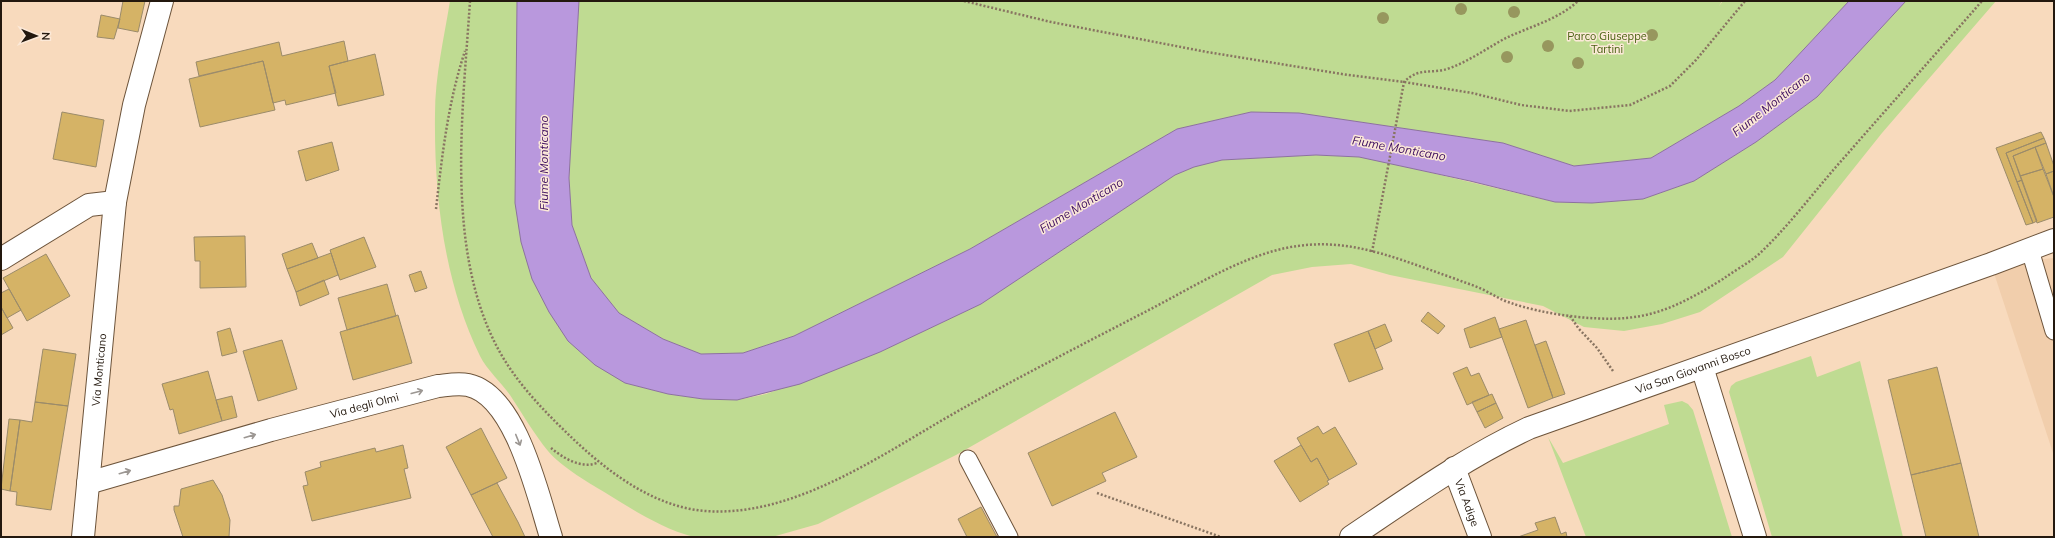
<svg xmlns="http://www.w3.org/2000/svg" width="2055" height="538" font-family="Mulish,sans-serif">
<rect width="100%" height="100%" fill="#f8dabd"/>
<path fill="#f1ceac" d="M 2054,258 L 2054,456 L 1991,264 Z"/>
<path fill="#bfdb92" d="M 450,1 L 517,1 L 515,203 L 625,383 L 668,394 L 703,399 L 737,400 L 766,394 L 880,352 L 981,304 L 1155,188 L 1175,175 L 1194,167 L 1222,160 L 1316,155 L 1359,157 L 1381,161 L 1555,202 L 1592,203 L 1643,199 L 1694,181 L 1756,142 L 1817,97 L 1906,1 L 1996,1 L 1882,133 L 1783,257 L 1700,312 L 1662,324 L 1624,331 L 1584,327 L 1543,306 L 1390,275 L 1351,264 L 1312,267 L 1272,275 L 956,455 L 818,524 L 772,537 L 694,537 C 663,529 635,511 609,495 C 591,484 561,467 548,451 C 534,434 522,413 510,395 C 501,382 487,370 480,356 C 444,282 434,196 435,114 C 435,76 444,38 450,1 Z
M 579,1 L 1722,1 L 1719,6 L 1723,1 L 1849,1 L 1775,80 L 1739,106 L 1651,158 L 1574,166 L 1503,143 L 1299,113 L 1251,112 L 1177,129 L 970,249 L 794,336 L 743,353 L 701,354 L 663,339 L 619,313 L 591,278 L 572,225 L 569,178 Z
M 1811,356 L 1817,377 L 1860,361 L 1903,537 L 1772,537 L 1729,392 L 1731,386 L 1736,382 Z
M 1682,401 L 1688,404 L 1693,410 L 1732,537 L 1586,537 L 1548,437 L 1563,463 L 1669,424 L 1664,405 Z"/>
<path fill="#b998dd" stroke="#8c729f" d="M 517,1 L 579,1 L 569,178 L 572,225 L 591,278 L 619,313 L 663,339 L 701,354 L 743,353 L 794,336 L 970,249 L 1177,129 L 1251,112 L 1299,113 L 1503,143 L 1574,166 L 1651,158 L 1739,106 L 1775,80 L 1849,1 L 1906,1 L 1817,97 L 1756,142 L 1694,181 L 1643,199 L 1592,203 L 1555,202 L 1470,181 L 1359,157 L 1316,155 L 1222,160 L 1194,167 L 1175,175 L 981,304 L 880,352 L 800,384 L 737,400 L 703,399 L 668,394 L 625,383 L 595,365 L 568,341 L 549,312 L 532,279 L 521,242 L 515,203 Z"/>
<path fill="#d5b366" stroke="#9b8b6a" d="M 123,1 L 145,1 L 138,32 L 118,28 Z
M 101,15 L 120,19 L 114,39 L 97,37 Z
M 344,41 L 348,61 L 329,66 L 336,93 L 286,105 L 285,100 L 273,103 L 263,61 L 199,76 L 196,62 L 279,42 L 282,56 Z
M 375,54 L 384,95 L 338,106 L 329,66 Z
M 263,61 L 275,110 L 200,127 L 189,79 Z
M 62,112 L 104,120 L 96,167 L 53,159 Z
M 2041,132 L 2044,138 L 2006,153 L 2033,223 L 2026,225 L 1996,148 Z
M 2044,138 L 2046,143 L 2013,156 L 2022,180 L 2017,182 L 2006,153 Z
M 332,142 L 339,170 L 306,181 L 298,151 Z
M 2046,143 L 2054,166 L 2054,171 L 2046,174 L 2035,147 Z
M 2035,147 L 2043,169 L 2020,176 L 2013,156 Z
M 2043,169 L 2054,197 L 2054,217 L 2037,223 L 2020,176 Z
M 2054,171 L 2054,197 L 2046,174 Z
M 2022,180 L 2037,221 L 2033,223 L 2017,182 Z
M 245,236 L 246,287 L 200,288 L 200,261 L 195,261 L 194,237 Z
M 364,237 L 376,267 L 340,280 L 330,250 Z
M 312,243 L 318,258 L 287,269 L 282,254 Z
M 331,253 L 338,275 L 296,292 L 287,269 Z
M 46,254 L 70,296 L 27,321 L 3,278 Z
M 421,271 L 427,288 L 415,292 L 409,275 Z
M 324,280 L 329,294 L 300,306 L 296,292 Z
M 387,284 L 396,316 L 347,330 L 338,298 Z
M 9,289 L 21,310 L 7,318 L 1,307 L 1,293 Z
M 1,307 L 13,328 L 1,335 Z
M 1428,312 L 1445,326 L 1438,334 L 1421,321 Z
M 398,315 L 412,363 L 353,380 L 340,332 Z
M 1495,317 L 1502,337 L 1470,348 L 1464,329 Z
M 1526,320 L 1553,398 L 1528,408 L 1499,329 Z
M 1385,324 L 1392,341 L 1375,349 L 1368,331 Z
M 230,328 L 237,352 L 222,356 L 217,332 Z
M 1368,331 L 1383,369 L 1349,382 L 1334,344 Z
M 282,340 L 297,389 L 258,401 L 243,351 Z
M 1546,341 L 1565,394 L 1553,398 L 1535,345 Z
M 43,349 L 76,354 L 68,406 L 35,402 Z
M 1467,367 L 1471,376 L 1479,373 L 1489,395 L 1467,405 L 1453,373 Z
M 1937,367 L 1961,463 L 1911,475 L 1888,380 Z
M 208,371 L 222,421 L 179,434 L 173,409 L 170,410 L 162,384 Z
M 1492,394 L 1496,403 L 1477,412 L 1472,402 Z
M 232,396 L 237,417 L 222,421 L 216,400 Z
M 35,402 L 68,406 L 51,510 L 16,505 L 17,492 L 10,491 L 20,420 L 32,422 Z
M 1496,403 L 1503,418 L 1485,428 L 1477,412 Z
M 1115,412 L 1137,457 L 1102,473 L 1106,481 L 1052,506 L 1028,453 Z
M 9,419 L 20,420 L 10,491 L 1,489 Z
M 1318,426 L 1323,434 L 1335,427 L 1357,464 L 1329,480 L 1317,458 L 1311,462 L 1297,438 Z
M 481,428 L 507,478 L 471,495 L 446,447 Z
M 403,445 L 408,468 L 404,469 L 411,498 L 312,521 L 303,486 L 308,485 L 305,472 L 321,467 L 320,462 L 375,448 L 376,452 Z
M 1301,445 L 1311,462 L 1317,458 L 1329,480 L 1327,481 L 1329,484 L 1300,502 L 1274,461 Z
M 1961,463 L 1979,537 L 1926,537 L 1911,475 Z
M 213,480 L 222,495 L 230,520 L 229,537 L 183,537 L 174,510 L 174,506 L 179,506 L 181,489 Z
M 497,483 L 518,522 L 525,537 L 493,537 L 471,495 Z
M 981,507 L 997,537 L 967,537 L 958,519 Z
M 1555,517 L 1561,534 L 1566,532 L 1567,537 L 1518,537 L 1538,530 L 1535,523 Z"/>
<g fill="none" stroke-linecap="round" stroke-linejoin="round">
<g stroke="#6d543b" stroke-width="19">
<path id="service" d="M 2030,250 L 2054,331
M 968,459 L 1009,537"/>
</g>
<g stroke="#6d543b" stroke-width="24">
<g id="minor">
<path d="M 1,259 L 89,205 L 115,202"/>
<path d="M 1702,367 L 1755,537"/>
<path id="s1" d="M 1454,468 L 1480,537"/>
<path id="s2" d="M 88,483 L 271,430 L 438,386 C 448,385 458,383 468,385 C 516,395 538,496 551,537"/>
<path id="s3" d="M 83,537 L 115,202 L 134,105 L 162,1"/>
<path id="s4" d="M 1351,537 C 1409,498 1465,458 1529,428 L 1991,264 L 2054,240"/>
</g>
</g>
<path stroke="#887461" stroke-width="2.5" stroke-dasharray="2 2" stroke-linecap="butt" d="M 470,1 C 463,110 445,245 496,345 C 514,380 541,408 569,435 C 605,470 653,507 705,511 C 798,518 889,449 967,406 C 1025,374 1085,343 1145,312 C 1182,293 1219,270 1258,256 C 1332,229 1384,254 1453,278 C 1463,282 1473,285 1482,289 C 1492,294 1501,300 1511,303 C 1542,314 1593,321 1626,318 C 1663,315 1692,298 1723,279 C 1734,271 1747,264 1758,255 C 1786,229 1810,197 1835,168 C 1884,112 1933,57 1982,1
M 964,1 L 1051,22 L 1207,52 L 1348,75 L 1404,82 L 1472,93 L 1521,105 L 1569,111 L 1630,105 L 1670,86 L 1696,60 L 1745,1
M 436,209 C 442,156 448,102 465,51
M 1372,252 L 1404,82 C 1420,66 1432,75 1450,68 C 1469,61 1486,49 1504,39 C 1528,27 1558,20 1578,1
M 1570,316 L 1579,329 L 1597,348 L 1613,371
M 551,448 C 563,458 581,469 597,463
M 1097,493 L 1221,537"/>
<use href="#service" stroke="#fff" stroke-width="17"/>
<use href="#minor" stroke="#fff" stroke-width="22"/>
</g>
<g fill="#97975e">
<circle cx="1461" cy="9" r="6"/>
<circle cx="1514" cy="12" r="6"/>
<circle cx="1383" cy="18" r="6"/>
<circle cx="1652" cy="35" r="6"/>
<circle cx="1548" cy="46" r="6"/>
<circle cx="1507" cy="57" r="6"/>
<circle cx="1578" cy="63" r="6"/>
</g>
<defs><path id="oneway-shaft" d="M-6 0H5M1.5-3L5.5 0L1.5 3" fill="none" stroke-width="1.6" stroke-linecap="round" stroke-linejoin="round"/></defs>
<g stroke="#9c9793">
<use href="#oneway-shaft" transform="translate(417 392) rotate(-15)"/>
<use href="#oneway-shaft" transform="translate(250 436) rotate(-16)"/>
<use href="#oneway-shaft" transform="translate(518 440) rotate(68)"/>
<use href="#oneway-shaft" transform="translate(125 472) rotate(-16)"/>
</g>
<g text-anchor="middle" dominant-baseline="central" stroke-width="3" stroke-linejoin="round" paint-order="stroke">
<g font-size="11" fill="#486110" stroke="#fce9d8">
<text x="1607" y="36">Parco Giuseppe<tspan x="1607" dy="13">Tartini</tspan></text>
</g>
<g font-size="11" fill="#23180e" stroke="#fce9d8">
<text stroke="none"><textPath href="#s3" startOffset="168">Via Monticano</textPath></text>
<text stroke="none"><textPath href="#s4" startOffset="383">Via San Giovanni Bosco</textPath></text>
<text stroke="none"><textPath href="#s2" startOffset="287">Via degli Olmi</textPath></text>
<text stroke="none"><textPath href="#s1" startOffset="37">Via Adige</textPath></text>
</g>
<g font-size="12" font-style="italic" fill="#3f0f61" stroke="#fce9d8">
<text transform="translate(1771 104) rotate(-38)">Fiume Monticano</text>
<text transform="translate(1399 148) rotate(10)">Fiume Monticano</text>
<text transform="translate(543 163) rotate(-90)">Fiume Monticano</text>
<text transform="translate(1081 205) rotate(-31)">Fiume Monticano</text>
</g>
</g>
<rect width="2055" height="538" fill="none" stroke="#23180e" stroke-width="4"/>
<g transform="translate(36 36) rotate(91)" stroke="#fce9d8" stroke-width="3" paint-order="stroke">
<path d="M0-3L7 15L0 10L-7 15Z" fill="#23180e"/>
<text y="-6" font-size="11" font-weight="bold" text-anchor="middle" fill="#23180e">N</text>
</g>
</svg>
